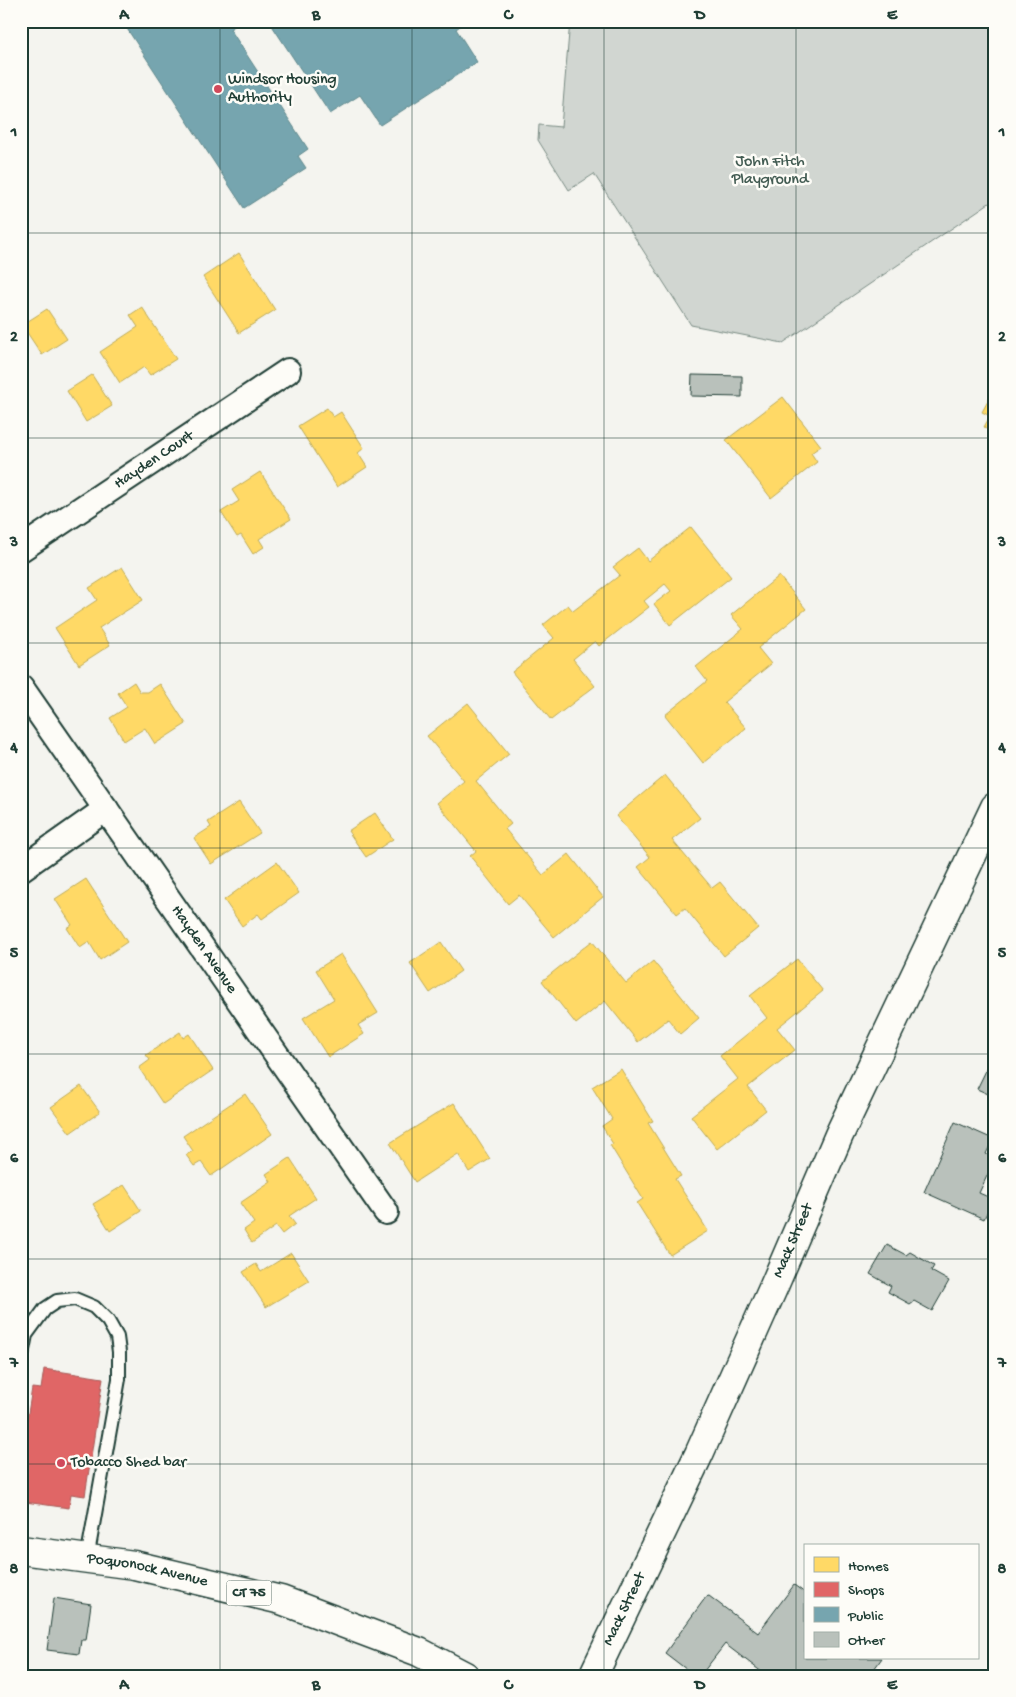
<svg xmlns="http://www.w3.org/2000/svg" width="1016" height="1697" font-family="'Gochi Hand',sans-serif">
<rect width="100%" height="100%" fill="#f4f4ef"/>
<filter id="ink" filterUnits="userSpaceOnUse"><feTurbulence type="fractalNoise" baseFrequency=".02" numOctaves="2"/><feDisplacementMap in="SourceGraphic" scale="10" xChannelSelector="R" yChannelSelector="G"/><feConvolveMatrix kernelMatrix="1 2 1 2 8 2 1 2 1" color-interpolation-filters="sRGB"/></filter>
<g filter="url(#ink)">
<path fill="#d1d6d1" stroke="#788a82" d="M 570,21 L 995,21 L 995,199 L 783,343 L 691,325 L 594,174 L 569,190 L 538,140 L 539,125 L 561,127 Z"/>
<path fill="#ffd966" stroke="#bcaa57" d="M 239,253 L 275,310 L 239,333 L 203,277 Z
M 142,307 L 176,359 L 150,375 L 144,367 L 120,383 L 100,352 L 138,327 L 130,315 Z
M 47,309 L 67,339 L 42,355 L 22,325 Z
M 92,375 L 112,406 L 86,422 L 67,391 Z
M 783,397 L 821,446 L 811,453 L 817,462 L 771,498 L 726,440 Z
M 989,399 L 994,402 L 995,400 L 995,433 L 984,427 L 990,416 L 982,412 Z
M 327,408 L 333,417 L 341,412 L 364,448 L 358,453 L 367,467 L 337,487 L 298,426 Z
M 260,472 L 291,519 L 259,539 L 264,547 L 253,554 L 241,535 L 237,537 L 221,512 L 239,501 L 232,490 Z
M 691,527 L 731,577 L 670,625 L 654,604 L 671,591 L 665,584 L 644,601 L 649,607 L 599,646 L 595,641 L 573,659 L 595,686 L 551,720 L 512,672 L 554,638 L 543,625 L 568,605 L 573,611 L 620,575 L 613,567 L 638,548 L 648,561 Z
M 122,567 L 143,600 L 99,628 L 110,645 L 79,665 L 55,628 L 97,600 L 89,588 Z
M 779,576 L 806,609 L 758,648 L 771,664 L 724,702 L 746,728 L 703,763 L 665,715 L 707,681 L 696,667 L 743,629 L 731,615 Z
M 134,682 L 140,692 L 148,692 L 160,684 L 186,724 L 155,744 L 145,728 L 124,741 L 110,718 L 127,707 L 118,693 Z
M 468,703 L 509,754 L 476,781 L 511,824 L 505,829 L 543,875 L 569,854 L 603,897 L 554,937 L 519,895 L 508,904 L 470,856 L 476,851 L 437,803 L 464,781 L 427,736 Z
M 665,775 L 700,818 L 672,840 L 712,888 L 720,882 L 758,928 L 724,956 L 685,908 L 677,914 L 638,867 L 650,857 L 616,816 Z
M 239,802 L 260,833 L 211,864 L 194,838 L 211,827 L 208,822 Z
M 375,813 L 393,839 L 366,857 L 348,831 Z
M 277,862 L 299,893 L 262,919 L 258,914 L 242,926 L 224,900 Z
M 86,879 L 127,942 L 100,960 L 89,942 L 80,948 L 67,928 L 72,925 L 55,899 Z
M 592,941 L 626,983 L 653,961 L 699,1018 L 680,1034 L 668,1019 L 638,1042 L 605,1001 L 576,1024 L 542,981 Z
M 441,942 L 461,971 L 430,993 L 410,963 Z
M 341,954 L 378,1013 L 358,1025 L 364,1034 L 328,1057 L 303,1018 L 334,999 L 316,970 Z
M 797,959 L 823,991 L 777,1028 L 795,1050 L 748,1087 L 766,1110 L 717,1149 L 691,1116 L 738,1079 L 720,1056 L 767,1018 L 750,996 Z
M 180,1032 L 183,1038 L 189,1034 L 213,1070 L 163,1104 L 139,1068 L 150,1060 L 146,1055 Z
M 621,1069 L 653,1121 L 648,1123 L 681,1176 L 675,1179 L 708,1231 L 670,1255 L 637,1203 L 643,1199 L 610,1145 L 613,1144 L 602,1126 L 612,1119 L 592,1087 Z
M 81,1086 L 100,1112 L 70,1133 L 51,1107 Z
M 245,1094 L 272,1134 L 211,1176 L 201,1162 L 194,1166 L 186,1155 L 193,1151 L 183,1136 Z
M 454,1103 L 490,1159 L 469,1172 L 458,1154 L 415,1182 L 390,1143 Z
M 290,1158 L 316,1198 L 289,1216 L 295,1224 L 282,1234 L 276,1226 L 252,1243 L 244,1230 L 254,1223 L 240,1203 L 271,1182 L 266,1174 Z
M 124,1185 L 141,1211 L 110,1231 L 93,1204 Z
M 291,1253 L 309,1281 L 266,1307 L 243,1272 L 256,1264 L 261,1272 Z"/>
<path fill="#e06666" stroke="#a65a57" d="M 44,1369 L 103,1378 L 85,1496 L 71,1494 L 69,1508 L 25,1502 L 27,1488 L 21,1487 L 21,1458 L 32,1388 L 41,1389 Z"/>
<path fill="#76a5af" stroke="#5c868a" d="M 122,21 L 242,21 L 230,29 L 308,149 L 298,156 L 306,168 L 244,208 Z
M 269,21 L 467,21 L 456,29 L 477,62 L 380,125 L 360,95 L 330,114 Z"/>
<path fill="#b9c1bb" stroke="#1f3d34" d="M 692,375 L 742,376 L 742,397 L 691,396 Z
M 995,1052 L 995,1097 L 977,1089 Z
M 955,1122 L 993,1139 L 986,1154 L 995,1159 L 979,1193 L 993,1199 L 984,1219 L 924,1192 Z
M 887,1245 L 906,1255 L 910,1252 L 934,1266 L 931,1271 L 949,1281 L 932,1311 L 914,1301 L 910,1304 L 888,1292 L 891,1286 L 870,1274 Z
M 794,1585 L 805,1593 L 805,1658 L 882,1658 L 869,1676 L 767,1676 L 725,1644 L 700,1676 L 695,1676 L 665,1653 L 706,1597 L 709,1596 L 758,1633 Z
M 54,1598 L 91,1604 L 86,1640 L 81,1640 L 79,1654 L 47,1650 Z"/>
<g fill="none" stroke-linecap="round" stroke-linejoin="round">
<g stroke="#1f3d34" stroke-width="16">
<path id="service" d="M 21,1360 L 26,1335 L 45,1309 L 57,1301 L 75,1299 L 94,1307 L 108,1321 L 117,1337 L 119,1352 L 119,1379 L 87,1559"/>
</g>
<g stroke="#1f3d34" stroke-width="28">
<g id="minor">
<path id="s1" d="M 21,549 L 288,371"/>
<path id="s2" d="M 21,687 L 386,1212"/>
<path d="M 21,869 L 106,809"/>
</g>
</g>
<g stroke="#1f3d34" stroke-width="31">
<g id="tertiary">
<path id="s3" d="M 593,1676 L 699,1454 L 774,1286 L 839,1135 L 995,807"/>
</g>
</g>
<g stroke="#1f3d34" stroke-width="31">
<g id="primary">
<path id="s4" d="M 21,1550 L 134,1565 L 281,1600 L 419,1652 L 465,1676"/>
</g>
</g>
<use href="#service" stroke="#fdfcf7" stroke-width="12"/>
<use href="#minor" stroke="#fdfcf7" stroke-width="24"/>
<use href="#tertiary" stroke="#fdfcf7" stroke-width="28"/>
<use href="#primary" stroke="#fdfcf7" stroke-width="28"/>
</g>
</g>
<path fill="none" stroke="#1f3d34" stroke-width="1" stroke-opacity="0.55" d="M 220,21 L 220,1676M 412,21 L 412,1676M 604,21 L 604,1676M 796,21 L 796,1676M 21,233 L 995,233M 21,438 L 995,438M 21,643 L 995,643M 21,848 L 995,848M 21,1054 L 995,1054M 21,1259 L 995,1259M 21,1464 L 995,1464"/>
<g fill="#d1495b" stroke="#fdfcf7" stroke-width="2">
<circle cx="218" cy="89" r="5"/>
<circle cx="61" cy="1463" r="5"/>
</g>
<g text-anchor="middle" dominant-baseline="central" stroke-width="5" stroke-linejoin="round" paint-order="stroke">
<rect fill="#fdfcf7" stroke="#62766e" stroke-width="1" x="226.5" y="1580.5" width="45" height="25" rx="4"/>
<g font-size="15" font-weight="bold" fill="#1f3d34">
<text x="249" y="1593">CT 75</text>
</g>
<g font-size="16" fill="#1f3d34" stroke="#fdfcf7" text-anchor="start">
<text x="228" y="80">Windsor Housing<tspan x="228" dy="18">Authority</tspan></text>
<text x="71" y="1463">Tobacco Shed bar</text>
</g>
<g font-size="16" fill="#435c53" stroke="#fdfcf7">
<text x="770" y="162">John Fitch<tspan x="770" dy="18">Playground</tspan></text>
</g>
<g font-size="16" fill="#1f3d34" stroke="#fdfcf7">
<text stroke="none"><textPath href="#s1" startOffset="160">Hayden Court</textPath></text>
<text stroke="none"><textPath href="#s2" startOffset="320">Hayden Avenue</textPath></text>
<text stroke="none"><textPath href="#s3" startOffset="479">Mack Street</textPath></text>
<text stroke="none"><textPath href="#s4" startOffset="128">Poquonock Avenue</textPath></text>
<text stroke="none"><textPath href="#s3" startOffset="74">Mack Street</textPath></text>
</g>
</g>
<rect width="1016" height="1697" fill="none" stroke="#fdfcf7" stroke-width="55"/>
<rect x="804" y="1544" width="175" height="115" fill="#fdfcf7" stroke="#a4b0a9"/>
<rect x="814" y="1557" width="25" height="15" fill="#ffd966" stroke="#a4b0a9"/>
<text x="848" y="1570" font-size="15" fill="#1f3d34">Homes</text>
<rect x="814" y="1582" width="25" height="15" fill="#e06666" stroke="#a4b0a9"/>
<text x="848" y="1594" font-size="15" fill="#1f3d34">Shops</text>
<rect x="814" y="1607" width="25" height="15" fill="#76a5af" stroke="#a4b0a9"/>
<text x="848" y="1620" font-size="15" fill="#1f3d34">Public</text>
<rect x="814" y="1632" width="25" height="15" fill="#b9c1bb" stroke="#a4b0a9"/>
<text x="848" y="1644" font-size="15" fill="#1f3d34">Other</text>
<rect x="28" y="28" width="960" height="1642" fill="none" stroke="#1f3d34" stroke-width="2"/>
<g font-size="16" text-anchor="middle" font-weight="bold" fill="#1f3d34">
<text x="124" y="19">A</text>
<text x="316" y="19">B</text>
<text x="508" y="19">C</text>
<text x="700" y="19">D</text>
<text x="892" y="19">E</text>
<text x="14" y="136">1</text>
<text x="1002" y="136">1</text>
<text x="14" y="341">2</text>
<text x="1002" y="341">2</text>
<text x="14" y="546">3</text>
<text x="1002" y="546">3</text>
<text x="14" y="752">4</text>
<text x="1002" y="752">4</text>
<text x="14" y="957">5</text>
<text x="1002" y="957">5</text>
<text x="14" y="1162">6</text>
<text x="1002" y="1162">6</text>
<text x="14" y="1367">7</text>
<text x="1002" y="1367">7</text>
<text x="14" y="1573">8</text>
<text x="1002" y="1573">8</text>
<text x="124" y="1689">A</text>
<text x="316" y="1689">B</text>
<text x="508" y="1689">C</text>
<text x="700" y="1689">D</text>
<text x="892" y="1689">E</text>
</g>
</svg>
